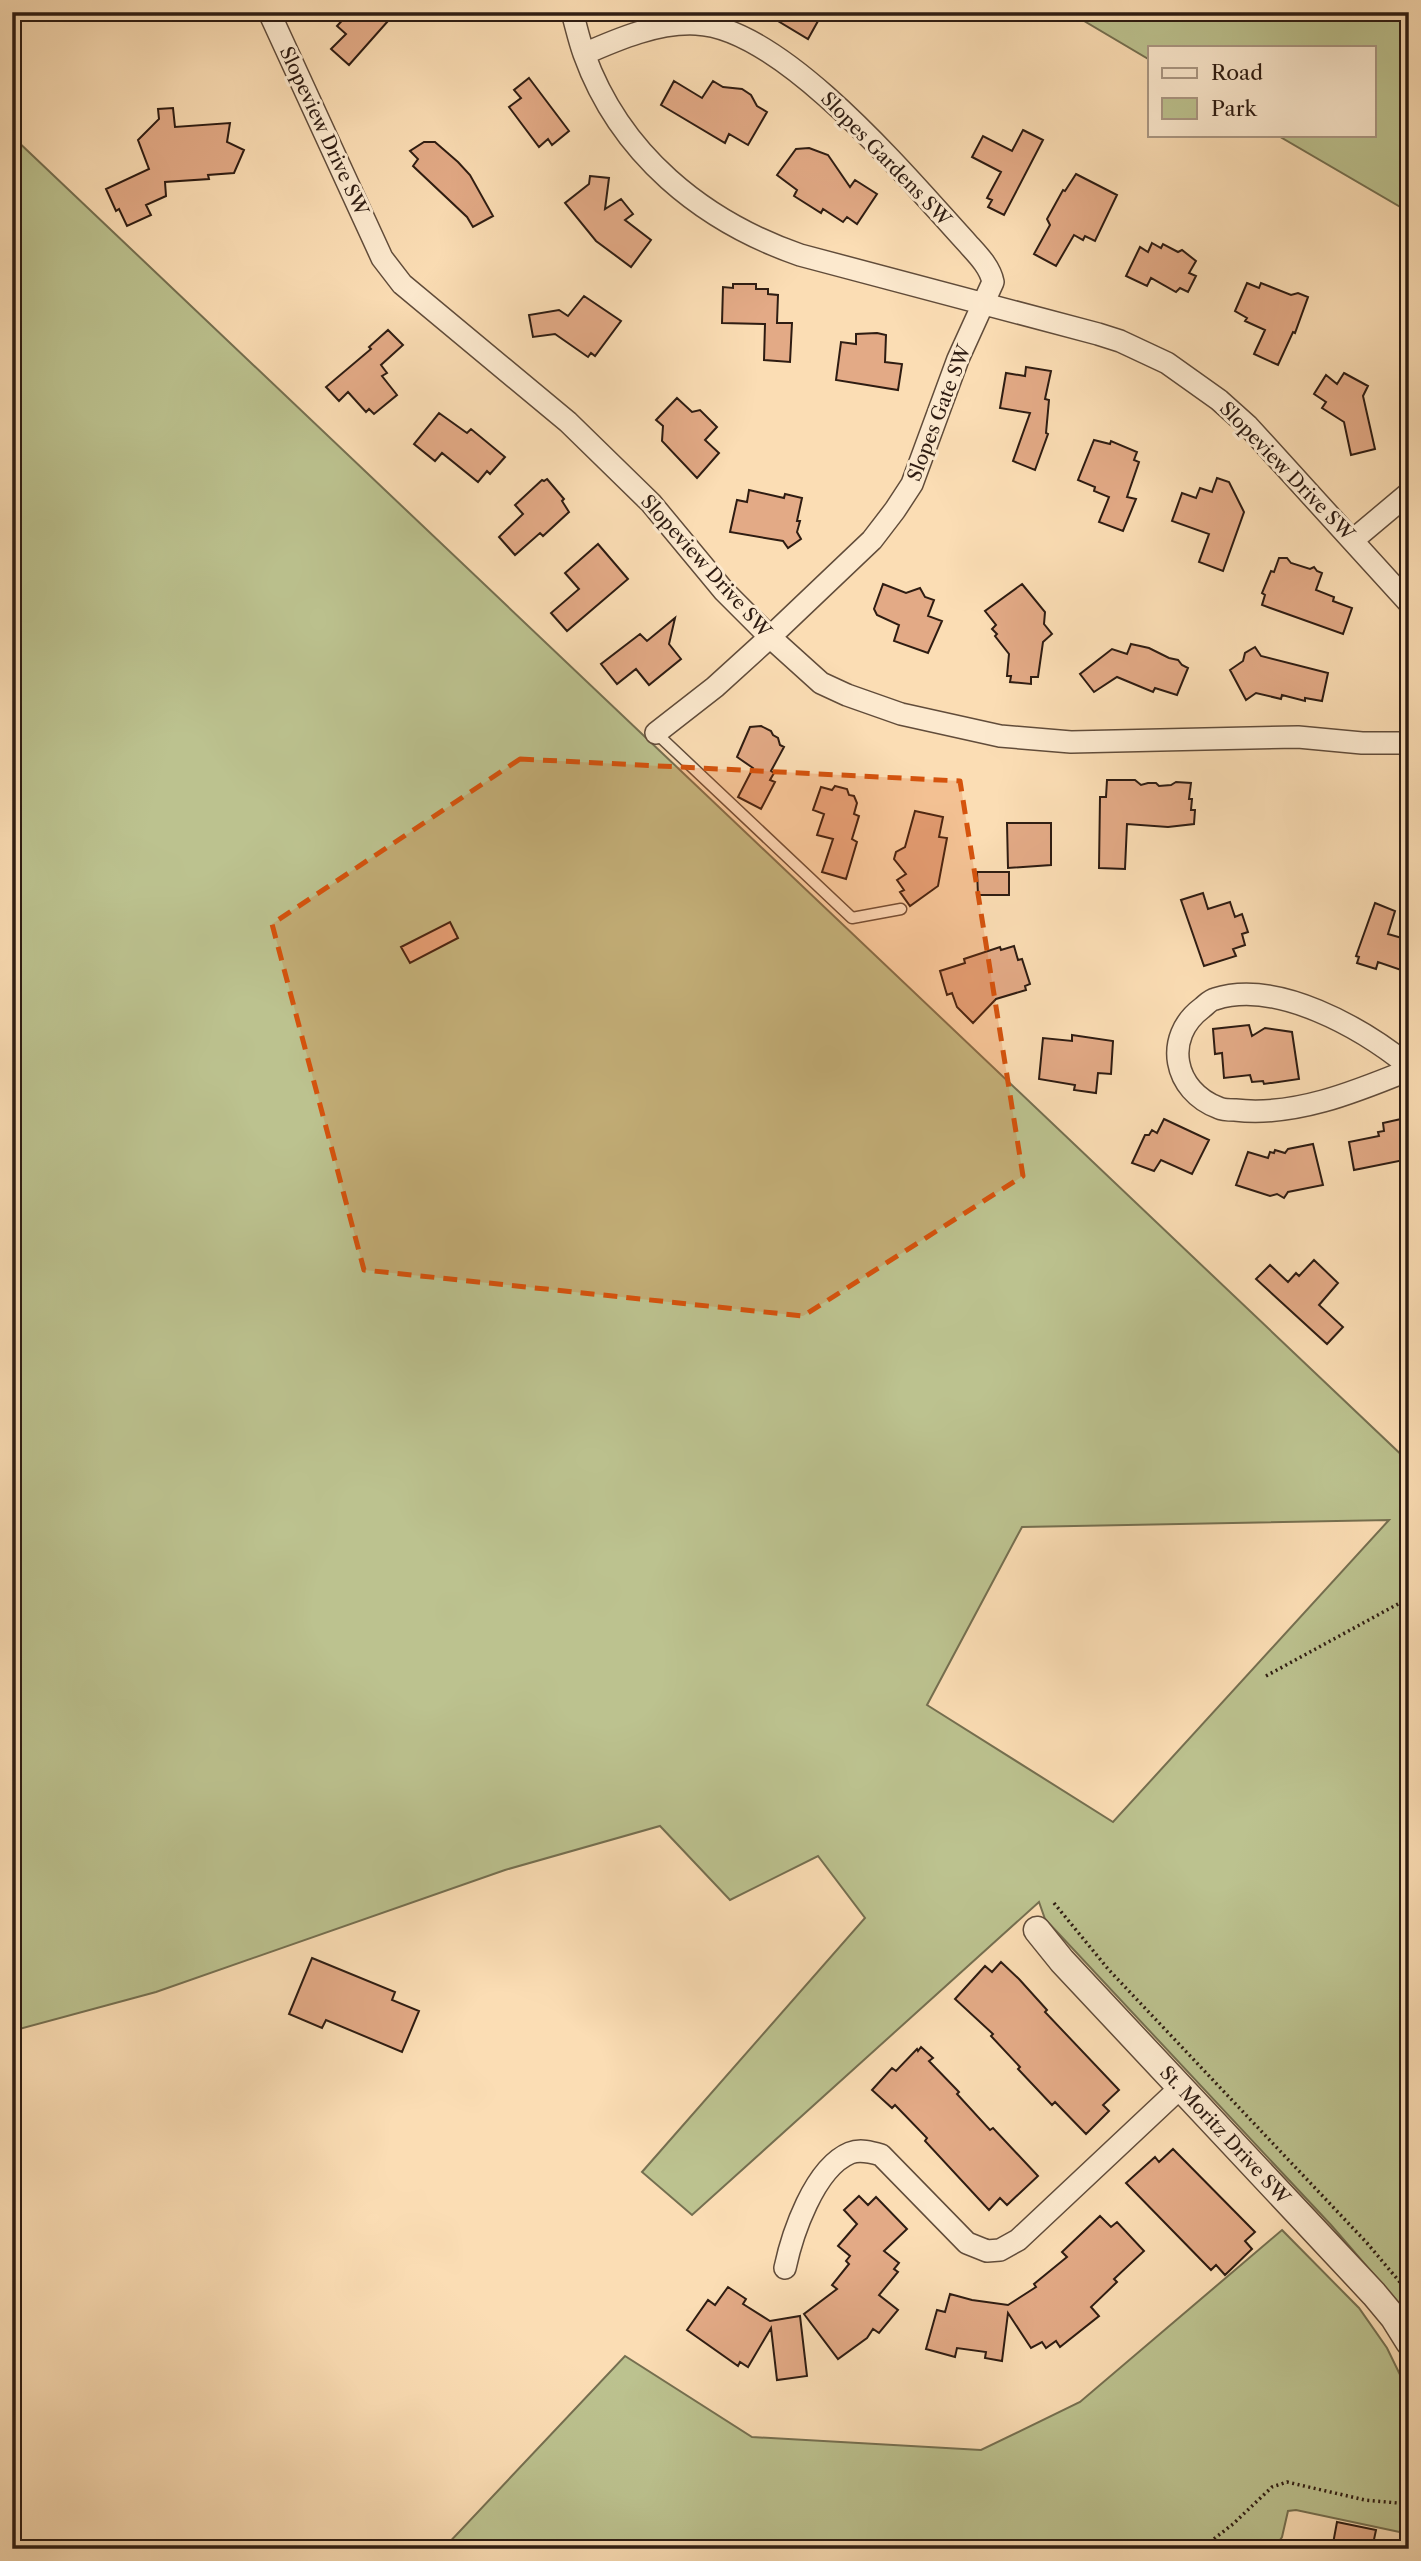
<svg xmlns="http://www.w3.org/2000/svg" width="1421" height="2561" font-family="'Libre Caslon Text',serif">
<rect width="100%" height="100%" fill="#fbddb4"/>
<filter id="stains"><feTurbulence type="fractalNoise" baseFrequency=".00286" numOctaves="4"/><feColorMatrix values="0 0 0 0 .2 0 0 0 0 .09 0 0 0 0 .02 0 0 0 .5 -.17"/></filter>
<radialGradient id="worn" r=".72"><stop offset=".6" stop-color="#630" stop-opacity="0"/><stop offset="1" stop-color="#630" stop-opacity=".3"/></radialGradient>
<path fill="#bcc28f" stroke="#756f50" stroke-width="2" fill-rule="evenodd" d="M 1069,12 L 1409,12 L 1409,212 L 1277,135 L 1374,135 L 1374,47 L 1150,47 L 1150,60 Z
M 12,136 L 1409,1462 L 1409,2315 L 1331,2225 L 1045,1919 L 1039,1902 L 692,2215 L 642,2172 L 865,1918 L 818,1856 L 730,1900 L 660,1826 L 505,1870 L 156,1992 L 12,2031 L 12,721 L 16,717 L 12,711 ZM 1389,1520 L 1113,1822 L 927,1705 L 1022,1527 Z
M 1282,2230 L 1359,2308 L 1387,2348 L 1407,2389 L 1409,2534 L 1296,2510 L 1288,2511 L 1282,2537 L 1274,2549 L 443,2549 L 625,2356 L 752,2437 L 981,2450 L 1080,2402 Z"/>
<path fill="#e3aa86" stroke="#2e1c12" stroke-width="2" d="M 350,12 L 396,12 L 349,65 L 331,49 L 346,34 L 337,26 Z
M 763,12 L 823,12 L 808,39 Z
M 529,78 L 569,131 L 552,145 L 548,139 L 539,147 L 509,107 L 521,98 L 514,90 Z
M 674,81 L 702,98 L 713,81 L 723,87 L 742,89 L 751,95 L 757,106 L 767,112 L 748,145 L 729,134 L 725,143 L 661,105 Z
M 173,108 L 175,127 L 230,123 L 227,142 L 244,150 L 234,173 L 208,175 L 209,179 L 165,182 L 166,196 L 146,205 L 151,215 L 127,226 L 119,209 L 116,211 L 106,189 L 149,169 L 138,140 L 159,119 L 158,109 Z
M 1023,130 L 1043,140 L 1004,215 L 988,207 L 992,200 L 987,198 L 1001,172 L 972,157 L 983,136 L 1012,151 Z
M 424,142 L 435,142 L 458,162 L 470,175 L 493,216 L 473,227 L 467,217 L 413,166 L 418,159 L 410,151 Z
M 809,148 L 828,155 L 850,187 L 855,180 L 877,194 L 857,224 L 847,217 L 843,222 L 823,209 L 821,213 L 794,196 L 797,190 L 777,175 L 796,149 Z
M 1076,174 L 1117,195 L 1095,241 L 1085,236 L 1083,240 L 1074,235 L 1056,266 L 1034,254 L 1050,225 L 1047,219 L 1063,190 L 1065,191 Z
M 590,176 L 609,178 L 605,209 L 621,199 L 633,214 L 625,220 L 651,240 L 631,267 L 596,241 L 565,203 L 589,184 Z
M 1152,243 L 1161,248 L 1163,244 L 1178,252 L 1182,250 L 1196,261 L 1189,273 L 1196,276 L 1188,292 L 1180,288 L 1176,292 L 1151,278 L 1147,286 L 1126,276 L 1140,247 L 1148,252 Z
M 1247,283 L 1259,288 L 1261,283 L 1291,295 L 1298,293 L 1308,297 L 1295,333 L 1293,332 L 1278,365 L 1254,354 L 1265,330 L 1245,321 L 1247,318 L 1235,311 Z
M 733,284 L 756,284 L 756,289 L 768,289 L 768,294 L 778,295 L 777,323 L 792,323 L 790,362 L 764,360 L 765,324 L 722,323 L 723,287 L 733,288 Z
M 584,296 L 621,321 L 595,356 L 591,353 L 588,357 L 555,334 L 533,337 L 529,315 L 559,310 L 568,316 Z
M 388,330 L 403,345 L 381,365 L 387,373 L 382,376 L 397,395 L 374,414 L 369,409 L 366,412 L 348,392 L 339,401 L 326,387 L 371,349 L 369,347 Z
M 877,333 L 886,335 L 885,362 L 902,364 L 898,390 L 836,380 L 841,342 L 856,344 L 856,334 Z
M 1026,367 L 1051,371 L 1045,399 L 1049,400 L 1046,433 L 1048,434 L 1035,470 L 1013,461 L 1030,413 L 1000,408 L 1006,373 L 1025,376 Z
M 1344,373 L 1368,386 L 1363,396 L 1375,449 L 1351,455 L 1344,422 L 1322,408 L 1326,402 L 1314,394 L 1326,375 L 1337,384 Z
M 677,398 L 692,412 L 700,410 L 717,427 L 705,440 L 719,453 L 697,478 L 662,441 L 663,426 L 656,420 Z
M 439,413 L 467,433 L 471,429 L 505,457 L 490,474 L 487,471 L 478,482 L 442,453 L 435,461 L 414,444 Z
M 1094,440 L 1110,444 L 1111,441 L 1137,452 L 1134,460 L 1139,462 L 1127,497 L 1136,499 L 1123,531 L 1099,522 L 1109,497 L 1094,491 L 1095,487 L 1078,480 Z
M 1217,478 L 1229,482 L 1244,512 L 1223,571 L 1199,562 L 1209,534 L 1172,521 L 1182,493 L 1196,498 L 1200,488 L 1212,492 Z
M 547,479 L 564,499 L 562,501 L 569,512 L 543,536 L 540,533 L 515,555 L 499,537 L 523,514 L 515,505 L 542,480 L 544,481 Z
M 749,490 L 784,498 L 785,494 L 802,498 L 797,521 L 800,521 L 797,532 L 801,539 L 788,548 L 783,541 L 730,532 L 737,500 L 747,502 Z
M 598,544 L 628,579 L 567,631 L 551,613 L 579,589 L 565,573 Z
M 1279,558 L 1287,558 L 1291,563 L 1310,569 L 1314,567 L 1317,571 L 1322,573 L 1316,590 L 1334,597 L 1333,601 L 1352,608 L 1343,634 L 1262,605 L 1265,595 L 1262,593 L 1271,571 L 1274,572 Z
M 883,584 L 906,593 L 920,588 L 925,597 L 934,600 L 928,616 L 942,621 L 928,653 L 894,641 L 899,625 L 877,615 L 874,609 Z
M 1022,584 L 1045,612 L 1044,624 L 1052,634 L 1043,642 L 1038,677 L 1031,677 L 1031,684 L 1010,682 L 1011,676 L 1007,676 L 1009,654 L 995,636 L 997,634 L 992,629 L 996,625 L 985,611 Z
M 675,618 L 669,644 L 681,659 L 649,685 L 636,669 L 617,684 L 601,664 L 640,634 L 647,641 Z
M 1131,644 L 1149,648 L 1169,658 L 1178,660 L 1182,665 L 1188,668 L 1177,695 L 1155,688 L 1153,692 L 1117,677 L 1094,692 L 1080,674 L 1112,649 L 1127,654 Z
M 1255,647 L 1261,656 L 1328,673 L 1322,701 L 1305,698 L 1305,701 L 1282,695 L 1281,699 L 1256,693 L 1246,700 L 1230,670 L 1243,661 L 1245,653 Z
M 761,726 L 771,731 L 773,735 L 778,738 L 780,745 L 784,747 L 771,771 L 774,773 L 770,780 L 775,782 L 761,809 L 738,797 L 753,768 L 737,757 L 750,727 Z
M 1107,780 L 1135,780 L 1141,785 L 1148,783 L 1156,783 L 1159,786 L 1171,785 L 1176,782 L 1191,783 L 1189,799 L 1192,799 L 1191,810 L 1195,810 L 1194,824 L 1168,827 L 1127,824 L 1125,869 L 1099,868 L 1100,797 L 1106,797 Z
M 835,786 L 847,789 L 849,795 L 854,796 L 857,803 L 854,814 L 859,816 L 852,839 L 857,842 L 846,879 L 822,872 L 833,839 L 817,835 L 824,814 L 813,810 L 821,787 L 832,790 Z
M 915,811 L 943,817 L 939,837 L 947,838 L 938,886 L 910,906 L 900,892 L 904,890 L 897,880 L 906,874 L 894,859 L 896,852 L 905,847 Z
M 1007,823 L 1051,823 L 1051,865 L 1008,868 Z
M 977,872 L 1009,872 L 1009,895 L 978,895 Z
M 1203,893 L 1208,909 L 1230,902 L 1235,917 L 1242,914 L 1248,932 L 1242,934 L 1245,945 L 1233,949 L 1236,956 L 1204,966 L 1181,900 Z
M 1375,903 L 1395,911 L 1388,934 L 1409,940 L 1409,957 L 1404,971 L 1378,962 L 1376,969 L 1357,963 L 1359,957 L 1356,956 Z
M 450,922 L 458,938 L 410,963 L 401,947 Z
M 1014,946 L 1018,960 L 1022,959 L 1030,984 L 1025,986 L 1026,990 L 996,999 L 973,1023 L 957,1007 L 952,993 L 947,995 L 940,971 L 965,963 L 964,959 L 1000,947 L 1001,950 Z
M 1249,1025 L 1252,1036 L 1265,1028 L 1292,1032 L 1299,1079 L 1264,1084 L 1263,1081 L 1252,1082 L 1250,1075 L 1224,1078 L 1222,1053 L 1215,1054 L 1213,1029 Z
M 1072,1035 L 1113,1041 L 1111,1074 L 1098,1073 L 1096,1093 L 1074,1090 L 1075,1085 L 1039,1079 L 1043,1038 L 1072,1041 Z
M 1164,1119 L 1209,1140 L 1192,1174 L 1161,1160 L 1154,1171 L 1132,1163 L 1145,1135 L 1149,1135 L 1152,1130 L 1157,1133 Z
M 1401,1119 L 1402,1123 L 1409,1122 L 1409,1159 L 1354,1170 L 1349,1142 L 1379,1136 L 1378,1132 L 1384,1131 L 1383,1123 Z
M 1313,1144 L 1323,1185 L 1288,1192 L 1284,1198 L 1277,1194 L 1270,1196 L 1236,1185 L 1248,1152 L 1268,1158 L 1270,1152 L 1274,1153 L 1275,1150 L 1285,1153 L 1288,1149 Z
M 1314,1260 L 1338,1283 L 1319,1305 L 1343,1327 L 1327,1344 L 1256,1279 L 1270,1265 L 1288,1282 L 1296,1273 L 1299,1276 Z
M 312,1958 L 395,1992 L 392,2000 L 419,2011 L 402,2052 L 326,2020 L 322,2028 L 289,2014 Z
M 1001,1962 L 1019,1979 L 1047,2010 L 1045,2012 L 1119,2090 L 1103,2105 L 1109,2111 L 1086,2134 L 1055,2102 L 1052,2105 L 1018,2069 L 1020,2067 L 991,2036 L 993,2034 L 955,1999 L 985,1966 L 992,1972 Z
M 921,2047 L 933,2058 L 929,2061 L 959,2092 L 957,2094 L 990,2130 L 993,2128 L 1038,2176 L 1007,2205 L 1000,2198 L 989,2210 L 925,2141 L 927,2138 L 895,2105 L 892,2108 L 872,2090 L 892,2068 L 896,2071 L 917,2049 L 918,2051 Z
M 1173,2149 L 1255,2232 L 1245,2241 L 1252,2249 L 1225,2275 L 1216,2265 L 1211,2270 L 1126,2183 L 1155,2157 L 1159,2162 Z
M 859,2196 L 868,2205 L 876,2197 L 907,2229 L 884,2251 L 899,2263 L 894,2269 L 898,2272 L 879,2295 L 898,2310 L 879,2333 L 873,2329 L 867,2338 L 838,2359 L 804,2314 L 837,2289 L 832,2285 L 849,2264 L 846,2261 L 850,2256 L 838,2246 L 857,2224 L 844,2210 Z
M 1100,2216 L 1111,2227 L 1117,2222 L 1144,2251 L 1114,2279 L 1117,2282 L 1091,2307 L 1099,2316 L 1060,2347 L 1056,2341 L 1046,2348 L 1042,2342 L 1031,2348 L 1008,2313 L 1002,2361 L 985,2358 L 986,2352 L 957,2348 L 955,2357 L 926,2349 L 937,2310 L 945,2312 L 950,2294 L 972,2300 L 1008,2305 L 1036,2287 L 1034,2284 L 1067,2257 L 1062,2252 Z
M 728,2287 L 746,2299 L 743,2304 L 770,2321 L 800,2316 L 807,2376 L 777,2380 L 771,2328 L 748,2367 L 740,2362 L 738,2366 L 687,2330 L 708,2300 L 715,2305 Z
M 1337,2522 L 1376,2530 L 1372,2549 L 1332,2549 Z"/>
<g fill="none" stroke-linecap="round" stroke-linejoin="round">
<g stroke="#614c3a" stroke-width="13">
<path id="service" d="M 656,733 L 852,918 L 901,909"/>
</g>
<g stroke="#614c3a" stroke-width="24">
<path id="minor" d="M 269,12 L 382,258 L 402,284 L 568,422 L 651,503 L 724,591 L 770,637 L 821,683 L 847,695 L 901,714 L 1000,736 L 1071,742 L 1298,737 L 1362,743 L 1409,743
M 572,12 C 576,26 579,40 584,54 C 620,154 702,221 800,255 L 1098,334 L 1120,341 L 1167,363 L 1219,400 L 1248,426 L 1409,603
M 584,54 C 618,39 658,22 696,24 C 783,27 911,182 968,244 C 978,255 990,267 993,282 L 958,359 L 912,484 L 895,510 L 872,540 L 770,637 L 715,687 L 656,733
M 1353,540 L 1409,493
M 1409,1066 C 1362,1028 1277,979 1215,999 C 1210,1000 1206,1005 1202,1008 C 1163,1037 1173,1091 1219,1108 C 1223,1110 1230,1110 1235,1110 C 1294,1117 1355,1092 1409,1070
M 785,2268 C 792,2235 814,2168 850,2153 C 860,2149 871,2152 881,2155 L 967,2243 L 987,2251 L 1000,2250 L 1018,2240 L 1181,2087"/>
</g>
<g stroke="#614c3a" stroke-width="29">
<path id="tertiary" d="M 1037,1930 L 1062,1961 L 1374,2294 L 1394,2318 L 1409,2342"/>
</g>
<path stroke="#2e1c12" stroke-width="3.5" stroke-dasharray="2 3.5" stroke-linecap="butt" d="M 1266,1676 L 1409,1598
M 1054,1903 L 1109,1970 L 1367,2243 L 1409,2293
M 1201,2549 L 1233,2524 L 1272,2487 L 1287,2482 L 1365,2500 L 1409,2504"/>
<use href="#service" stroke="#fce9ce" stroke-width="10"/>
<use href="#minor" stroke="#fce9ce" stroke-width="21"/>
<use href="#tertiary" stroke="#fce9ce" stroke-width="26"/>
</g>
<path fill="#d5530d" fill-opacity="0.2" stroke="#d5530d" stroke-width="5" stroke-dasharray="14 9" stroke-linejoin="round" d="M 520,759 L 960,781 L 1023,1176 L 803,1316 L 364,1270 L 272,924 Z"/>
<g text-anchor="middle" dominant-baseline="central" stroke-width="6" stroke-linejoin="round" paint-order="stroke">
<g font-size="19" fill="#2e1c12" stroke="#fce9ce">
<text transform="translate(324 131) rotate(65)">Slopeview Drive SW</text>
<text transform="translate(886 159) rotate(46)">Slopes Gardens SW</text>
<text transform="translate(939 413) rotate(-69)">Slopes Gate SW</text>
<text transform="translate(1287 471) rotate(46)">Slopeview Drive SW</text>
<text transform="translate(706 566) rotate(48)">Slopeview Drive SW</text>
<text transform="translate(1225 2135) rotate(47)">St. Moritz Drive SW</text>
</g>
</g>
<rect width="1421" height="2561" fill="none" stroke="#fbddb4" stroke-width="42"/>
<rect x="14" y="14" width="1393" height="2533" fill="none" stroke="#2e1c12" stroke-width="3.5"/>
<rect x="21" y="21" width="1379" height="2519" fill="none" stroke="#2e1c12" stroke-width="2"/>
<rect x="1148" y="46" width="228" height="91" fill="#fce9ce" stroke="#aa9783" stroke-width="2"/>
<rect x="1162" y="68" width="35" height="10" fill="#fce9ce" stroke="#aa9783" stroke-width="2"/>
<text x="1211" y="80" font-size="21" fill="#2e1c12">Road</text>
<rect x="1162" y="98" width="35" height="21" fill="#bcc28f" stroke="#aa9783" stroke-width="2"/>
<text x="1211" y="116" font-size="21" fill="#2e1c12">Park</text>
<rect width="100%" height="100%" filter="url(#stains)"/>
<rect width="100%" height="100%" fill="url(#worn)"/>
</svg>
